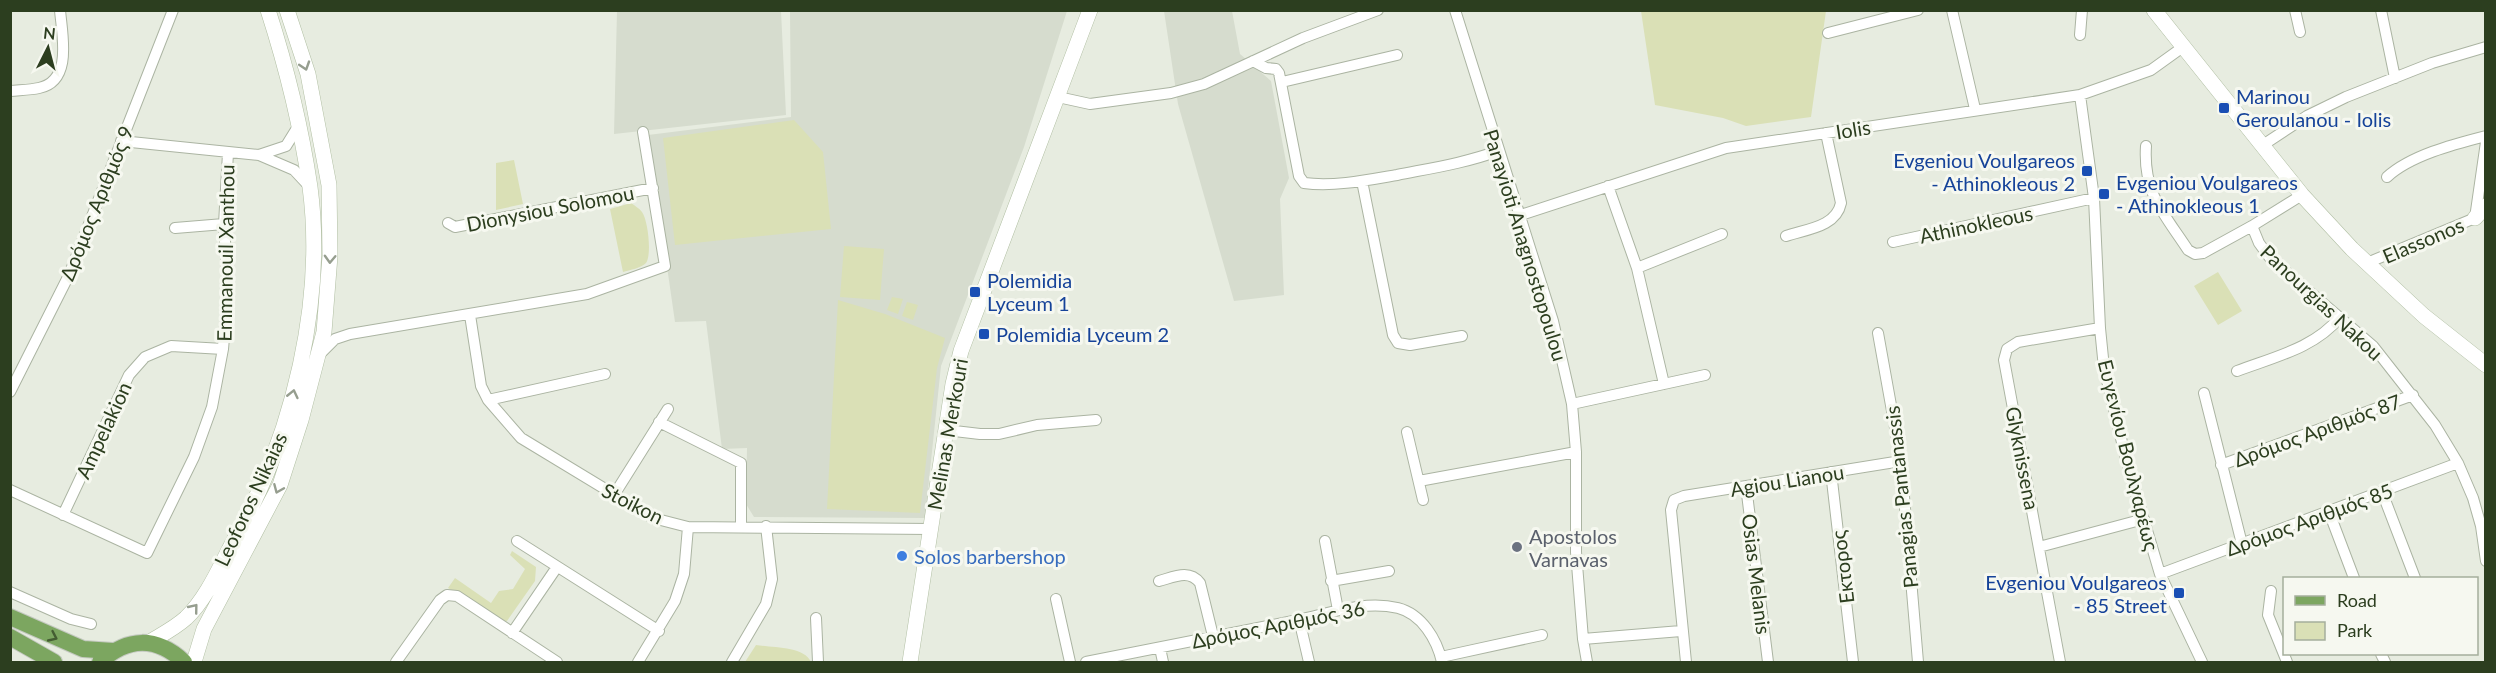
<svg xmlns="http://www.w3.org/2000/svg" width="2496" height="673" font-family="Lato,sans-serif">
<rect width="100%" height="100%" fill="#e7ece0"/>
<path fill="#d6dcce" d="M 617,11 L 781,11 L 786,115 L 614,134 Z
M 790,11 L 1067,11 L 1024,147 L 941,366 L 925,518 L 754,517 L 746,504 L 747,448 L 722,449 L 706,321 L 675,322 L 648,135 L 791,117 Z
M 1164,11 L 1232,11 L 1240,54 L 1271,81 L 1289,178 L 1280,199 L 1284,295 L 1234,301 L 1178,104 Z"/>
<path fill="#dae0b6" d="M 1641,11 L 1826,11 L 1811,117 L 1746,126 L 1723,118 L 1655,105 Z
M 794,120 L 823,152 L 831,229 L 675,245 L 663,138 Z
M 514,160 L 523,204 L 496,210 L 496,163 Z
M 631,203 C 635,206 639,208 642,212 C 648,220 652,255 646,263 C 641,268 630,270 623,272 L 610,209 Z
M 844,246 L 884,249 L 880,300 L 840,297 Z
M 2218,272 L 2242,311 L 2218,325 L 2194,286 Z
M 892,297 L 903,299 L 898,314 L 887,310 Z
M 838,300 L 885,314 L 945,338 L 937,368 L 920,513 L 827,509 Z
M 907,302 L 918,305 L 913,320 L 902,316 Z
M 512,551 L 536,567 L 535,581 L 507,621 L 501,623 L 448,588 L 455,578 L 491,603 L 499,591 L 513,589 L 525,569 L 510,555 Z
M 756,645 C 772,648 804,646 811,662 L 745,662 Z"/>
<g fill="none" stroke-linecap="round" stroke-linejoin="round">
<g stroke="#abb4a2" stroke-width="12">
<path id="street" d="M 1455,10 L 1553,321 L 1572,404 L 1576,452 L 1576,552 L 1583,639 L 1587,662
M 1952,10 L 1975,109
M 2295,10 L 2300,32
M 2381,10 L 2395,78
M 1828,33 L 1918,10
M 2080,35 L 2082,10
M 1253,61 L 1266,68 L 1276,69 L 1279,73 L 1299,176 L 1304,183 C 1334,187 1368,180 1397,175 C 1432,168 1465,163 1498,151
M 1282,82 L 1397,55
M 10,91 C 20,90 30,90 39,88 C 73,81 62,35 60,10
M 2080,95 L 2094,198 L 2100,328 L 2104,368 L 2127,463 L 2160,574 L 2202,662
M 1058,97 L 1090,104 L 1171,93 L 1204,84 L 1303,38 L 1378,10
M 121,141 L 259,155 L 294,170 L 308,185
M 2263,145 L 2307,116 L 2346,97 L 2432,63 L 2486,47
M 2146,146 C 2143,193 2163,212 2188,250 L 2195,254 L 2203,253 L 2252,226 L 2302,195
M 259,155 L 286,146 L 299,125
M 2387,177 C 2411,155 2455,144 2486,136
M 1362,181 L 1393,335 L 1398,343 L 1410,345 L 1462,336
M 1608,186 L 1637,268 L 1664,384
M 1521,215 L 1726,148 L 2080,95 L 2151,70 L 2183,47
M 448,223 L 455,227 L 653,188
M 2252,226 L 2259,243 L 2270,258 L 2373,346 L 2435,425 L 2458,463 L 2473,498 L 2481,526 L 2486,561
M 175,228 L 224,224
M 1786,236 C 1807,229 1836,227 1841,203 L 1826,133
M 1893,242 L 2094,198
M 2367,263 L 2475,218 L 2486,142
M 1637,268 L 1722,234
M 470,315 L 481,386 L 488,400 L 521,438 L 653,518 L 688,527 L 931,529
M 1878,333 L 1901,461 L 1918,662
M 319,355 L 335,339 L 350,334 L 587,294 L 665,266 L 643,132
M 2237,371 C 2274,357 2315,348 2340,317
M 10,392 L 69,275 L 173,10
M 2204,393 L 2242,544
M 488,400 L 605,374
M 1572,404 L 1705,375
M 659,422 L 741,463 L 741,526
M 946,430 L 980,434 L 999,434 L 1037,425 L 1096,420
M 1407,432 L 1423,500
M 2221,465 L 2413,395
M 1831,472 L 1853,662
M 1419,481 L 1576,452
M 1746,486 L 1768,662
M 10,490 L 147,553 L 194,457 L 212,407 L 223,349 L 228,292 L 224,224 L 228,153
M 2382,492 L 2415,578
M 614,495 L 668,409
M 2329,512 L 2354,578
M 63,515 L 129,375 L 145,357 L 171,346 L 223,349
M 517,541 L 659,631
M 1325,541 L 1338,610
M 2039,547 L 2144,519
M 2160,574 L 2458,463
M 1159,581 C 1174,577 1189,569 1200,583 L 1213,636
M 1331,581 L 1389,571
M 2271,591 L 2268,615 L 2287,662
M 10,592 L 71,619 L 91,624
M 1056,599 L 1070,662
M 816,618 L 818,662
M 1299,619 L 1309,662
M 512,633 L 557,567
M 1583,639 L 1681,631
M 1160,648 L 1163,662
M 2381,654 L 2385,662
M 1441,657 L 1542,635
M 396,662 L 440,600 L 447,595 L 457,596 L 557,662
M 638,662 L 675,601 L 684,574 L 688,527
M 732,662 L 766,604 L 772,579 L 766,526
M 1086,662 C 1157,648 1228,634 1298,620 C 1331,613 1364,600 1398,608 C 1422,614 1437,640 1442,662
M 1686,662 L 1671,510 L 1674,500 L 1684,496 L 1901,461
M 2060,662 L 2004,360 L 2007,349 L 2018,342 L 2100,328"/>
</g>
<g stroke="#b1bfa3" stroke-width="16">
<path id="secondary" d="M 2154,10 L 2302,195 L 2352,249 L 2424,316 L 2486,365
M 2475,218 L 2486,206
M 148,643 C 161,635 175,628 186,618 C 209,596 222,561 238,533 C 293,433 325,301 310,187 C 301,126 287,69 268,10
M 194,662 L 204,629 L 280,485 L 301,420 L 324,332 L 330,256 L 329,185 L 308,74 L 287,10
M 910,662 L 953,384 L 961,351 L 1090,10"/>
</g>
<g stroke="#c4c9c0" stroke-width="18">
<path id="primary" d="M 10,617 L 83,649 L 113,651
M 10,637 L 54,662
M 100,662 C 128,637 156,636 184,662"/>
</g>
<use href="#street" stroke="#fff" stroke-width="10"/>
<use href="#secondary" stroke="#fff" stroke-width="15"/>
<use href="#primary" stroke="#7ca660" stroke-width="16"/>
</g>
<defs><path id="oneway-chevron" d="M-2-3.5L2.5 0L-2 3.5" fill="none" stroke-width="1.6" stroke-linecap="round" stroke-linejoin="round" transform="scale(1.5)"/></defs>
<g stroke="#969e8f">
<use href="#oneway-chevron" transform="translate(305 66) rotate(72)"/>
<use href="#oneway-chevron" transform="translate(330 259) rotate(92)"/>
<use href="#oneway-chevron" transform="translate(293 394) rotate(-77)"/>
<use href="#oneway-chevron" transform="translate(278 489) rotate(113)"/>
<use href="#oneway-chevron" transform="translate(194 608) rotate(-51)"/>
</g>
<use stroke="#445d32" href="#oneway-chevron" transform="translate(53 637) rotate(25)"/>
<g fill="#1a4fb4" stroke="#f6f8f0" stroke-width="2">
<rect x="2218" y="102" width="12" height="12" rx="3"/>
<rect x="2081" y="165" width="12" height="12" rx="3"/>
<rect x="2098" y="188" width="12" height="12" rx="3"/>
<rect x="969" y="286" width="12" height="12" rx="3"/>
<rect x="978" y="328" width="12" height="12" rx="3"/>
<rect x="2173" y="587" width="12" height="12" rx="3"/>
</g>
<circle fill="#6b7280" stroke="#f6f8f0" stroke-width="2" cx="1517" cy="547" r="6"/>
<circle fill="#3f7fe0" stroke="#f6f8f0" stroke-width="2" cx="902" cy="556" r="6"/>
<g text-anchor="middle" dominant-baseline="central" stroke-width="6" stroke-linejoin="round" paint-order="stroke">
<g font-size="20" fill="#164399" stroke="#f6f8f0" text-anchor="start">
<text x="2236" y="96">Marinou<tspan x="2236" dy="23">Geroulanou - Iolis</tspan></text>
<text x="2075" y="160" text-anchor="end">Evgeniou Voulgareos<tspan x="2075" dy="23">- Athinokleous 2</tspan></text>
<text x="2116" y="182">Evgeniou Voulgareos<tspan x="2116" dy="23">- Athinokleous 1</tspan></text>
<text x="987" y="280">Polemidia<tspan x="987" dy="23">Lyceum 1</tspan></text>
<text x="996" y="334">Polemidia Lyceum 2</text>
<text x="2167" y="582" text-anchor="end">Evgeniou Voulgareos<tspan x="2167" dy="23">- 85 Street</tspan></text>
</g>
<g font-size="20" fill="#2c3e1f" stroke="#f6f8f0">
<text transform="translate(1853 129) rotate(-9)">Iolis</text>
<text transform="translate(96 203) rotate(-68)">Δρόμος Αριθμός 9</text>
<text transform="translate(550 208) rotate(-11)">Dionysiou Solomou</text>
<text transform="translate(1976 224) rotate(-12)">Athinokleous</text>
<text transform="translate(2423 240) rotate(-23)">Elassonos</text>
<text transform="translate(1526 245) rotate(73)">Panayioti Anagnostopoulou</text>
<text transform="translate(225 253) rotate(-89)">Emmanouil Xanthou</text>
<text transform="translate(2322 302) rotate(43)">Panourgias Nakou</text>
<text transform="translate(103 430) rotate(-65)">Ampelakion</text>
<text transform="translate(2317 430) rotate(-20)">Δρόμος Αριθμός 87</text>
<text transform="translate(947 434) rotate(-80)">Melinas Merkouri</text>
<text transform="translate(2129 455) rotate(76)">Ευγενίου Βουλγαρέως</text>
<text transform="translate(2023 458) rotate(79)">Glyknissena</text>
<text transform="translate(1787 480) rotate(-9)">Agiou Lianou</text>
<text transform="translate(1901 497) rotate(-96)">Panagias Pantanassis</text>
<text transform="translate(250 499) rotate(-65)">Leoforos Nikaias</text>
<text transform="translate(633 503) rotate(27)">Stoikon</text>
<text transform="translate(2309 519) rotate(-20)">Δρόμος Αριθμός 85</text>
<text transform="translate(1842 567) rotate(-97)">Εκτορος</text>
<text transform="translate(1757 574) rotate(83)">Osias Melanis</text>
<text transform="translate(1278 624) rotate(-11)">Δρόμος Αριθμός 36</text>
</g>
<g font-size="20" fill="#5b616d" stroke="#f6f8f0" text-anchor="start">
<text x="1529" y="536">Apostolos<tspan x="1529" dy="23">Varnavas</tspan></text>
</g>
<g font-size="20" fill="#366cbe" stroke="#f6f8f0" text-anchor="start">
<text x="914" y="556">Solos barbershop</text>
</g>
</g>
<rect width="2496" height="673" fill="none" stroke="#2c3e1f" stroke-width="24"/>
<rect x="2283" y="577" width="195" height="78" fill="#f6f8f0" stroke="#a5ae9c" stroke-width="1.5"/>
<rect x="2295" y="596" width="30" height="9" fill="#7ca660" stroke="#a5ae9c" stroke-width="1.5"/>
<text x="2337" y="607" font-size="18" fill="#2c3e1f">Road</text>
<rect x="2295" y="622" width="30" height="18" fill="#dae0b6" stroke="#a5ae9c" stroke-width="1.5"/>
<text x="2337" y="637" font-size="18" fill="#2c3e1f">Park</text>
<g transform="translate(48 48) rotate(6)" stroke="#f6f8f0" stroke-width="4.5" paint-order="stroke">
<path d="M0-4.5L10 22L0 15L-10 22Z" fill="#2c3e1f"/>
<text y="-9" font-size="16" font-weight="bold" text-anchor="middle" fill="#2c3e1f">N</text>
</g>
</svg>
